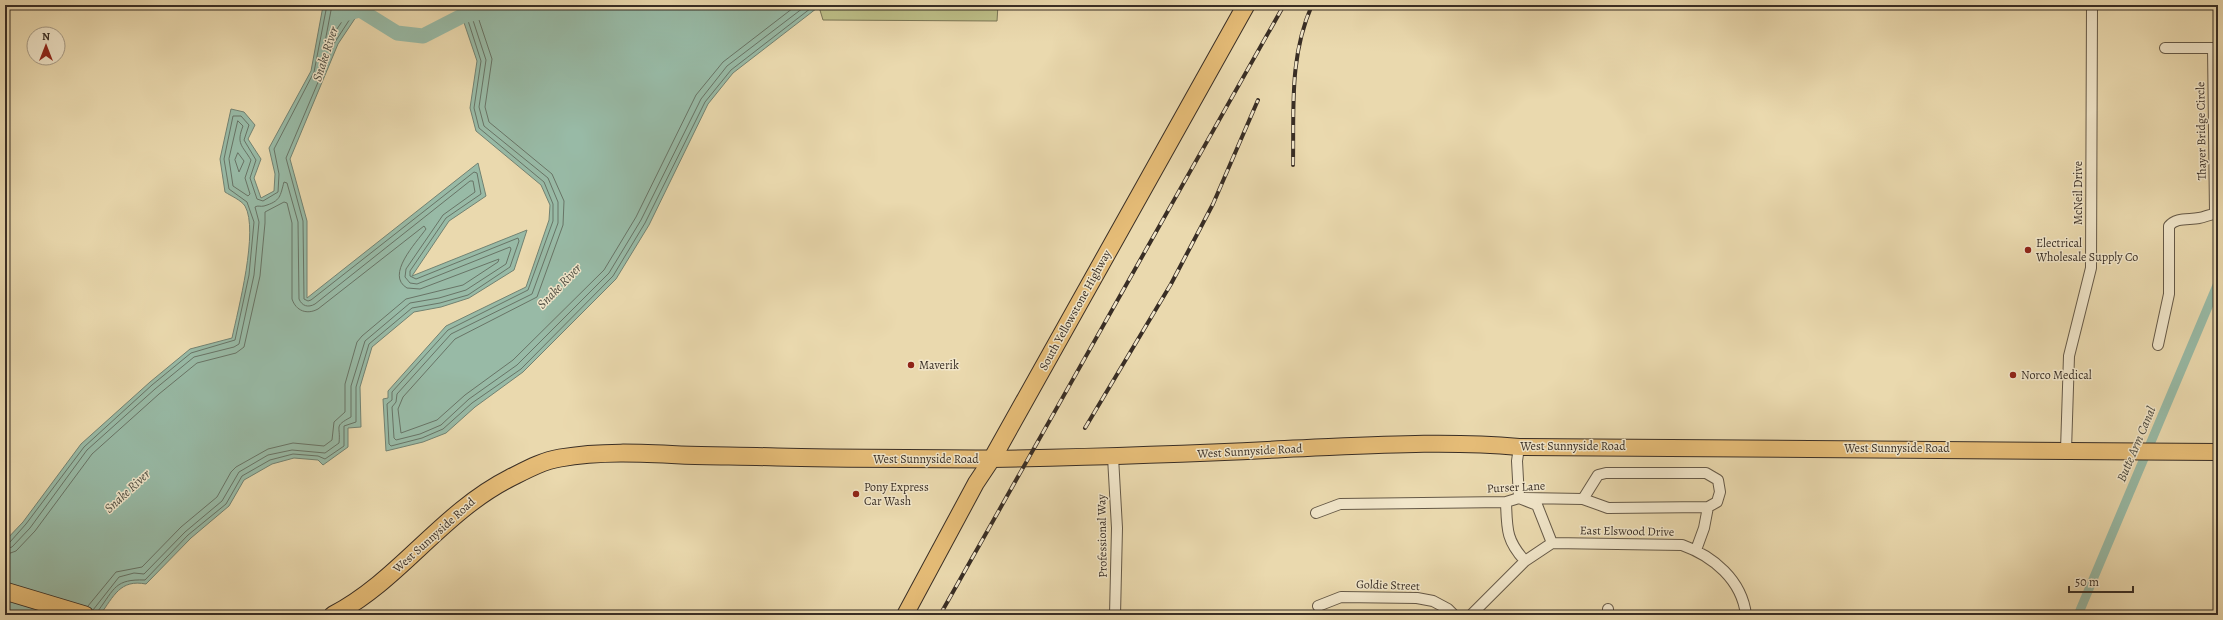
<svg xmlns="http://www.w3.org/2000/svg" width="2223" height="620" font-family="Alegreya,serif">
<rect width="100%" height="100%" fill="#ead9ae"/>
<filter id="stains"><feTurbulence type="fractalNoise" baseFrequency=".005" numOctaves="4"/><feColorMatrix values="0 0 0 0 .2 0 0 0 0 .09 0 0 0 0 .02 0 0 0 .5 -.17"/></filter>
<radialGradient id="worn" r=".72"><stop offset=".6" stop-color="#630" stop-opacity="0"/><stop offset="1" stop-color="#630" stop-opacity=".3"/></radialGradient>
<path fill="#bcbe87" stroke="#7a7656" d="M 821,5 L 998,5 L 997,21 L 823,20 L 819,7 Z"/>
<path fill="#98baa6" stroke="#728272" d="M 326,5 L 364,5 L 338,44 L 290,159 L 307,221 L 307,298 L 478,163 L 486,196 L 449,221 L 412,276 L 527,230 L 514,270 L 469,298 L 441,307 L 414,312 L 372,347 L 360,387 L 361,427 L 348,428 L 348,447 L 323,465 L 318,460 L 294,458 L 272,464 L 244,480 L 229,506 L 191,538 L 146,584 C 120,579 114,596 100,615 L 5,615 L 5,541 L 23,522 L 81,444 L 150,382 L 190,349 L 232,338 C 238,310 259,230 245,206 C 241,200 231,196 225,192 L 220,159 L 231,109 L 244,112 L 255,125 L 248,139 L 261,159 L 254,178 L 261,198 L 274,191 L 275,174 L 269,148 L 311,71 L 323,6 Z
M 458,5 L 821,5 L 733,73 L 708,104 L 649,225 L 616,279 L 523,372 L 475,407 L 446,433 L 423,442 L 386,451 L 383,399 L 388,398 L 388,391 L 446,326 L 526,287 L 549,220 L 550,205 L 541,185 L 476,131 L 470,108 L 477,61 Z"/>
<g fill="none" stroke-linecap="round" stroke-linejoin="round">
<path stroke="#687466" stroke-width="1" d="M 332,5 L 325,42 L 327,44 L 353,5
M 463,5 L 481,61 L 474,108 L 479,128 L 544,182 L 553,204 L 553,221 L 528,290 L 448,330 L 392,392 L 392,400 L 387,404 L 389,444 L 391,446 L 422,438 L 443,429 L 472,403 L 521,369 L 613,276 L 645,223 L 705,102 L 731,70 L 815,5
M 468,5 L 486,60 L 479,107 L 484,126 L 548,178 L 558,202 L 558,223 L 532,294 L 451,334 L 397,394 L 396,402 L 392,407 L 394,438 L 396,440 L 420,434 L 441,425 L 469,399 L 517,365 L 609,273 L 641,220 L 701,99 L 727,66 L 807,5
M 474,5 L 492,59 L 485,107 L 489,122 L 552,174 L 564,201 L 563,225 L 537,297 L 455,339 L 403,397 L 398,409 L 401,433 L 437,420 L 465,395 L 513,360 L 604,270 L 636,217 L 696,95 L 723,62 L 797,5
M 238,121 L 243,126 C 236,144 242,145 251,160 L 245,178 L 250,194 L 248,196 L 233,186 L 229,159 Z
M 238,153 L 244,161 L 239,172 L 235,160 Z
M 5,544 L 10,542 L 26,524 L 84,447 L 152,385 L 191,353 L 235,340 L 249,275 L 254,222 L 247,202 L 229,189 L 224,159 L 233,116 L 241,116 L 249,125 L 244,140 L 256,160 L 250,178 L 257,199 L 263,201 L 278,192 L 279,174 L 274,149 L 314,72 L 327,5
M 5,549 L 12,547 L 30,528 L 87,450 L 155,389 L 194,357 L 234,347 L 239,344 L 254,275 L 259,222 L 255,207 C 258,205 260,207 264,206 C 281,201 280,196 284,182 L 287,183 L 298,222 L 299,299 C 302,306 308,308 315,304 L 470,181 L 473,181 L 475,192 L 443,215 L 406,269 L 405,277 L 410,283 L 417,284 L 510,247 L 511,249 L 506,264 L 466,290 L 439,298 L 410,303 L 365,341 L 351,386 L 351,417 C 333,427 341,425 339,443 L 325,453 L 292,450 L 268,455 L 239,472 L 222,501 L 185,532 L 144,574 L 134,573 L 119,577 L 93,610
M 5,555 L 16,551 L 35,531 L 92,454 L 159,394 L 197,363 L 236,353 L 244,347 L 260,276 L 265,223 L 265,212 L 284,202 L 287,203 L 292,223 L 292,299 C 296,311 307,315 318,309 L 424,226 L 426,229 C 416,243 385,275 407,288 L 420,289 L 499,259 L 498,262 L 463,285 L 406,299 L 362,336 L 357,342 L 345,384 L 345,412 L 334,422 L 332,440 L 324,446 L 293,443 L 268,449 L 236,467 L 231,472 L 217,497 L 181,527 L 142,567 L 116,572 L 88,606
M 97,615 L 98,611 C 115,588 115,579 145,580 L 188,535 L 226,504 L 242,476 L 270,460 L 293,454 L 318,456 L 325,459 L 344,446 L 344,426 L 356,422 L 356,387 L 369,344 L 412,308 L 440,303 L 468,295 L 510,267 L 519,241 L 518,238 L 416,279 L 410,276 L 410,271 L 446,218 L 481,194 L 477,173 L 474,172 L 311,300 L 308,301 L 304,299 L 303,221 L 286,158 L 335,42 L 359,5"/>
<path stroke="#98baa6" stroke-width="9" d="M 2078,615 L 2218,283"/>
<path stroke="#98baa6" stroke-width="15" d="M 340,15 L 360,10 L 397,33 L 423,36 L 462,16 L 482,12"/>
<g stroke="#655947" stroke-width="12">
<path id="minor" d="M 2165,48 L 2218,48
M 2213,48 L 2215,213
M 2158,345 L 2169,294 L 2169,226 C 2176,217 2189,220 2199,218 C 2206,217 2211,213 2218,214
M 1519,447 L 1517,461 L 1519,498 L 1537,505 L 1552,543
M 2066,450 L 2069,356 L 2091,268 L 2092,5
M 1113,457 L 1117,528 L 1115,615
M 1583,499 L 1598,475 L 1606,473 L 1706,473 L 1718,480 L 1720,492 L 1717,502 L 1708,507
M 1506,502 C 1507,529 1506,540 1525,561
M 1316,513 L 1340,504 L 1506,502 L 1519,498 L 1583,499 L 1608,508 L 1708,507
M 1696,550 L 1704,528 L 1708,507
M 1318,606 L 1341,597 L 1417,598 L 1433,601 L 1448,609 L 1454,615
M 1471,615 L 1525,561 L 1552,543 L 1682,545 C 1713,556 1742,580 1746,615
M 1608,615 L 1608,609"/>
</g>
<g stroke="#392e25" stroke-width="18">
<path id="primary" d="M 905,615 L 976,483 L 992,459 C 1090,457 1187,454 1285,449 C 1363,446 1441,440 1519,447 L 2218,452"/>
</g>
<g stroke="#392e25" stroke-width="19">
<path id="trunk" d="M 5,591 L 85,615
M 333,615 C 400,580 441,513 510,478 C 526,470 542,461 560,458 C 600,451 641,453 681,455 C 713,456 745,456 777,457 C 849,459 920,458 992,459 L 1246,5"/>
</g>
<use href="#minor" stroke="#f1e6ca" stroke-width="10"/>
<use href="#primary" stroke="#e5bc77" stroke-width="16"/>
<use href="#trunk" stroke="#e5bc77" stroke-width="17"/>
<g stroke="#392e25" stroke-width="4">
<path id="rail" d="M 1293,165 C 1294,109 1289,57 1312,5
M 1085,428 L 1171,284 L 1213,204 L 1258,100
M 940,615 L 1284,5"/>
</g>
<use href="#rail" stroke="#f1e6ca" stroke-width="2.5" stroke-dasharray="8" stroke-linecap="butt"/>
</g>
<g fill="#8f2418" stroke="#f1e6ca" stroke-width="1.5">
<circle cx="2028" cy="250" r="4"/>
<circle cx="911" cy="365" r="4"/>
<circle cx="2013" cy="375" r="4"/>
<circle cx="856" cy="494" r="4"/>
</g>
<g text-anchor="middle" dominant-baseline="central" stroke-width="3" stroke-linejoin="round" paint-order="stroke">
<g font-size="12" fill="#392e25" stroke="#f1e6ca">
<text transform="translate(2201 131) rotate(-91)">Thayer Bridge Circle</text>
<text transform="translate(2078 193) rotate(-90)">McNeil Drive</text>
<text transform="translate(1075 310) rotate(-61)">South Yellowstone Highway</text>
<text x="1573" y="446">West Sunnyside Road</text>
<text x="1897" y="448">West Sunnyside Road</text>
<text transform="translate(1250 451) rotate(-3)">West Sunnyside Road</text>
<text x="926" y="459">West Sunnyside Road</text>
<text transform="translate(1516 487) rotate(-3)">Purser Lane</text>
<text transform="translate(1627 531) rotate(1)">East Elswood Drive</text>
<text transform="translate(434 535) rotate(-42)">West Sunnyside Road</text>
<text transform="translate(1102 536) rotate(-91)">Professional Way</text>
<text transform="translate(1388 585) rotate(2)">Goldie Street</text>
</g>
<g font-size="12" fill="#392e25" stroke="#f1e6ca" text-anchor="start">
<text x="2036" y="243">Electrical<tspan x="2036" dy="14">Wholesale Supply Co</tspan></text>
<text x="919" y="365">Maverik</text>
<text x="2021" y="375">Norco Medical</text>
<text x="864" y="487">Pony Express<tspan x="864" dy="14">Car Wash</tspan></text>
</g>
<g font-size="13" font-style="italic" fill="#4c4a3f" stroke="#f1e6ca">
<text transform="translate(325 54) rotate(-72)">Snake River</text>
<text transform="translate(559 286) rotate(-46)">Snake River</text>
<text transform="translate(2136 444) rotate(-67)">Butte Arm Canal</text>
<text transform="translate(127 491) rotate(-43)">Snake River</text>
</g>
</g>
<rect width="2223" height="620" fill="none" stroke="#ead9ae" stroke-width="20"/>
<rect x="6" y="6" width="2211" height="608" fill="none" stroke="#392e25" stroke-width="2"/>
<rect x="10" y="10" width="2203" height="600" fill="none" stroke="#392e25"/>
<g transform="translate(46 46)"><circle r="19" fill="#f1e6ca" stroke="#a79c88"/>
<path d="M0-3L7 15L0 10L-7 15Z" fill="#8f2418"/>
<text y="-6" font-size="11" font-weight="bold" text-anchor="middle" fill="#392e25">N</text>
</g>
<path d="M2069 586v6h64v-6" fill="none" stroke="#392e25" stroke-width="2"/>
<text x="2075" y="586" font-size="12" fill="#392e25" stroke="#f1e6ca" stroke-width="3" paint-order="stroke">50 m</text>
<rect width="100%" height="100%" filter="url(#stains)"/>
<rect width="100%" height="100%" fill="url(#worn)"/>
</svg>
